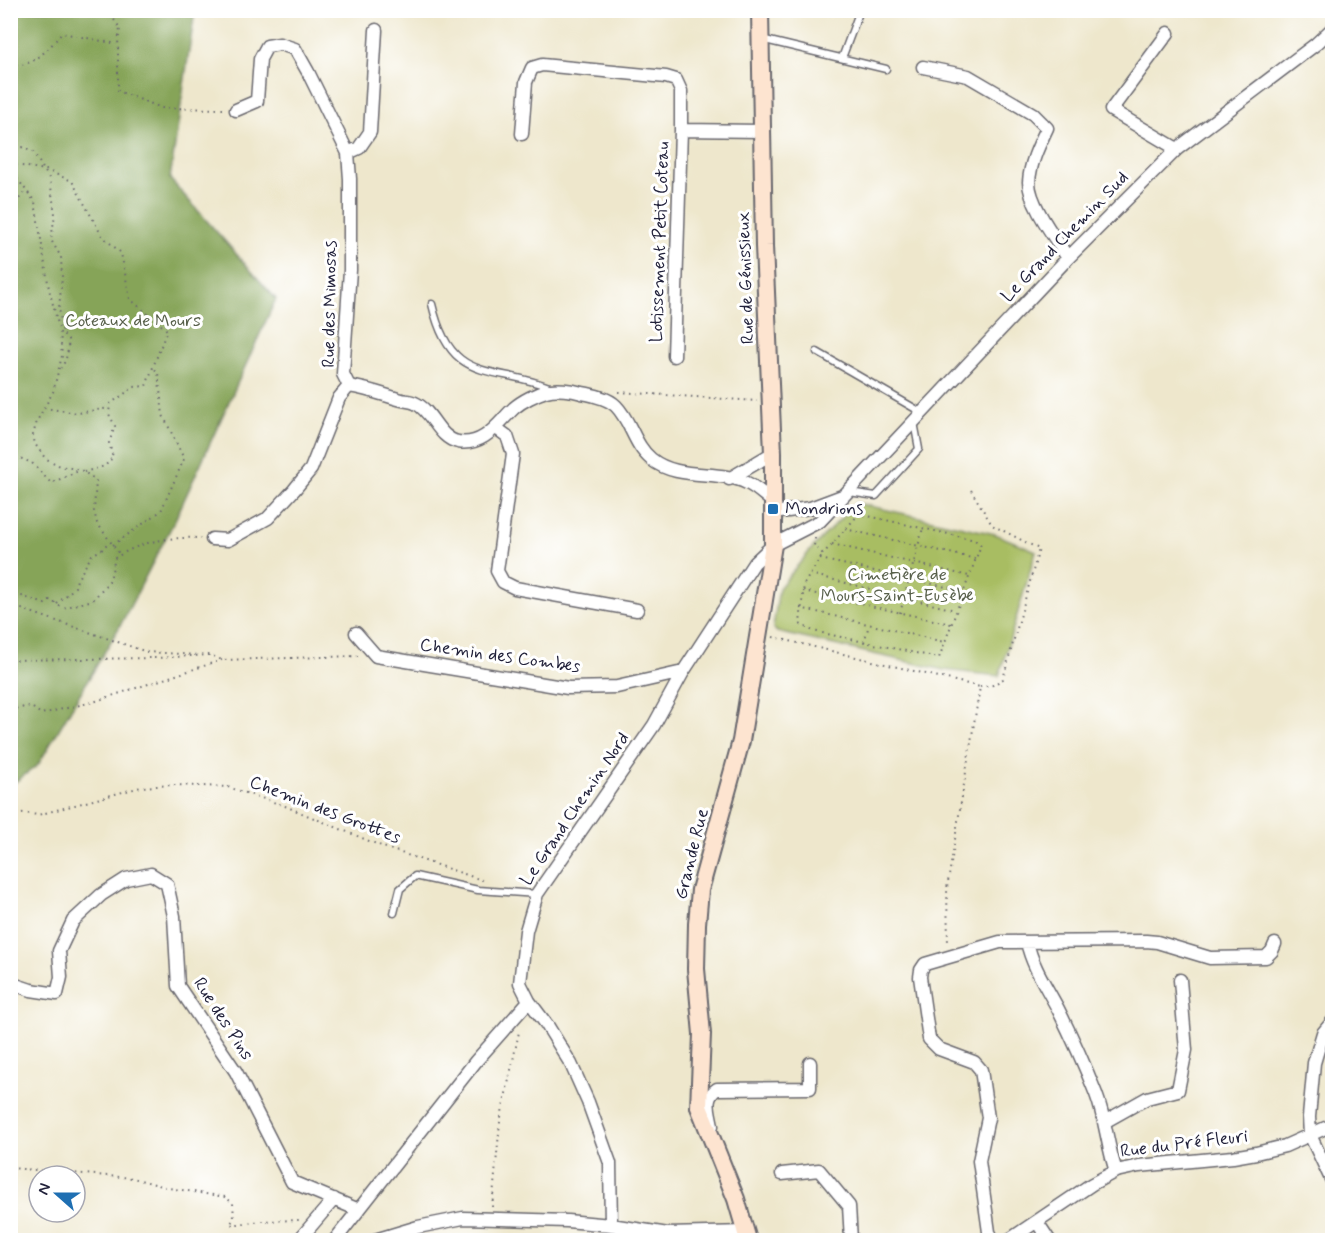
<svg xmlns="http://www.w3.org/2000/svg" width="1343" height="1251" font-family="Mynerve,sans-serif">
<rect width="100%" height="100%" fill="#fff"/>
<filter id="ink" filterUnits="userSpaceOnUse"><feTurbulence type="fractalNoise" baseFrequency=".0167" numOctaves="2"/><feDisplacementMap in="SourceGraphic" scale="12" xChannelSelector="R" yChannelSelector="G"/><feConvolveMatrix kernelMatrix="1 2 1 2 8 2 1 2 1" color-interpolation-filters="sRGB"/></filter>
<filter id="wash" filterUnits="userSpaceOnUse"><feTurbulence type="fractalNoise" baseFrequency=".008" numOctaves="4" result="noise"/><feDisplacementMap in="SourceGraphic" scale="24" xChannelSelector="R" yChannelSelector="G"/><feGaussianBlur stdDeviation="1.35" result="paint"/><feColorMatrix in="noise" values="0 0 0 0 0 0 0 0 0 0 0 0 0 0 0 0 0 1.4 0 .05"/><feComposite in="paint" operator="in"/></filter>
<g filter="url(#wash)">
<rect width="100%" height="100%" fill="#eee7cc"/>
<path fill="#a8bd62" stroke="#65704e" stroke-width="1.5" d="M 856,503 L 995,534 L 1036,551 L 999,676 L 944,670 L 777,632 L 773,628 L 779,588 L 814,546 Z"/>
<path fill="#86a458" stroke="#54634a" stroke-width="1.5" d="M 11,10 L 195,11 L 170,179 L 276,299 L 175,520 L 120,626 L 38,765 L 11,785 Z"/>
</g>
<g filter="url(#ink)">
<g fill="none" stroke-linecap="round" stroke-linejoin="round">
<g stroke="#69676e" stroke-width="9">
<path id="lane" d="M 761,39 L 886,69
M 842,58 L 860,10
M 432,304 C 451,386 491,364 552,388
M 817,352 L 921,412
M 849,492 L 876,496 L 919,449 L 914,422
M 394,913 L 400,889 L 415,876 L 478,890 L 537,894"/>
</g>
<g stroke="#69676e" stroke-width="15">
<path id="street" d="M 1168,33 L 1111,110 L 1177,149
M 923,67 L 968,76 L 1033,114 L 1047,128 C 1039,145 1030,163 1029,182 C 1029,204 1056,239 1068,258
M 236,110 L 257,101 L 260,59 L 267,46 L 280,44 L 295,49 L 308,72 L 348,153 L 350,179 L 350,270 L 343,374 L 349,386 C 368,389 384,395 402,400 C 406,401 411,401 415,403 C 433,411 438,438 458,442 C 485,446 498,423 514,408 C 522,401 536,394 546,391 C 556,388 572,390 582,393 C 593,395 608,398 616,406 C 631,421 634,445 651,459 C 678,481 718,469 747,483 C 756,487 765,496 773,502
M 522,134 L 526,82 L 532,68 L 542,65 L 666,77 L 676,80 L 681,91 L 681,130 L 762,131
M 348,153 L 359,148 L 370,132 L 376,30
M 674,356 L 681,130
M 496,428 L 507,436 L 513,454 L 497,571 L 503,582 L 515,588 L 637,610
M 729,479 L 773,453
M 773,513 L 810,508 L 842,496
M 212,539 L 228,540 L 268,518 L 294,490 L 311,469 L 339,398 L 349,386
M 356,633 L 376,656 L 568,688 L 617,687 L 683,672
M 1027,942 C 1032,966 1047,988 1058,1009 C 1072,1037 1085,1066 1096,1094 C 1106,1120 1107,1146 1116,1171
M 10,983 L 31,990 L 57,994 L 61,977 L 59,951 L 73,921 L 101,895 L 126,879 L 151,874 L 167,884 L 174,916 L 178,986 L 236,1072 L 292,1182 L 359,1210
M 529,1001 L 547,1025 L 571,1064 L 588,1102 L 610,1163 L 611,1225
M 1332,1022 L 1323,1033 L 1314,1063 L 1309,1117 L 1310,1135 L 1332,1181
M 1106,1121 L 1147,1098 L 1178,1090 L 1186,1050 L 1180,980
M 712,1126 C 710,1112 703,1098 717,1089 L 810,1088 L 810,1063
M 782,1174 L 819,1170 L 849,1206 L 851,1240
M 1037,1222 L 1049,1240
M 299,1240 L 334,1199
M 335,1240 L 476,1061 L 529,1001 L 520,983 L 526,931 L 537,894 L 654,725 L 683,672 L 754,563 L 773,545 L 820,521 L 1068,258 L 1177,149 L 1316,44 L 1332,29
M 375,1240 L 418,1227 L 463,1218 L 567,1221 L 611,1225 L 668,1234 L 746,1232
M 993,1240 L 989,1232 L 979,1161 L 988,1118 L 981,1070 L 974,1062 L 939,1049 L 929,1039 L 920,977 L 921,970 L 925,964 L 1000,942 L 1146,941 L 1157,942 L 1210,958 L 1266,957 L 1272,951 L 1275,944
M 1009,1240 L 1092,1184 L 1116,1171 L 1139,1166 L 1233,1157 L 1256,1153 L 1285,1146 L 1332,1125"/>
</g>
<g stroke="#69676e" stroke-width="20">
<path id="secondary" d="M 748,1240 L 736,1199 L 699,1107 L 702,1034 L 696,969 L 697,924 L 700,890 L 741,741 L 773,545 L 773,453 L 764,246 L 760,10"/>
</g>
<path stroke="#69676e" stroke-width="2" stroke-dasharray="1.5 4.5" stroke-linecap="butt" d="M 107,10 L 120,28 L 118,44 L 118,91 L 162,108 L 224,109
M 10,64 C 32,70 49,48 62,33 L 117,44
M 10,146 L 17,145 L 33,152 L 50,180 L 55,214 L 51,240 L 61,257 L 62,278 L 59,308 L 63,334 L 68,339 C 69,350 67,359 61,368
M 10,164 L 46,170 L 72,181 L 102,236 L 121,253 L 130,299 L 167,330 L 146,386 L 134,387 L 110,404 L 109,414 L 115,426 L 109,443 L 113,457 L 105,466 L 84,472
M 10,169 L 35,202 L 49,289 L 60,332 L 62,356 L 53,392 L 37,421 L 33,435 L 35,444 L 45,458 L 60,466 L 81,470 L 96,480 L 94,511 L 97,523 L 120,555
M 10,200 L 16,203 L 25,191
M 10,215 L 16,203
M 619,392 L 757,401
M 44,408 L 78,413 L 109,408
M 10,454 L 32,463 L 51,483 L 81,470
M 971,490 L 992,525 L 1039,549 L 1003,679 L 993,685 L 980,687
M 845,529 L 976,559
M 815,538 L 814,546 L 823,554 L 804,584 L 800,624 L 813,631 L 939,658 L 981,545 L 975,540 L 859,514 L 823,554
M 832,544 L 969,576
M 113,545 L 161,511 L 184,459 L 163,415 L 158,373 L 154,368
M 820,559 L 964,591
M 810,574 L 955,610
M 803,591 L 951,624
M 10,592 L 45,604 L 50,600 L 63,608 L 93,600 L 110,580 L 115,558 C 143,540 169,537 201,538
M 57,604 L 75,587 L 77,580 L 92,555 L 103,549 L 109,541
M 10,605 L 147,652 L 198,655
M 800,608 L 944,642
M 900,613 L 923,528
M 10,636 L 11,660
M 773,637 L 980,687 L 947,888 L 948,945
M 864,642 L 869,625
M 10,660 L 156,658 L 210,655 L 222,660 L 358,656
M 10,710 L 30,706 L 41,714 L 93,702 L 222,660
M 10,811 L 38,815 L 141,787 L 173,785 L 228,787 L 285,806 L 386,848 L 482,880
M 10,1168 L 133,1178 L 169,1188 L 225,1197 L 233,1203 L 234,1218 L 230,1225 L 262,1221 L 300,1220
M 492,1207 L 500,1122 L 519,1032"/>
<use href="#lane" stroke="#fff" stroke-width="6"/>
<use href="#street" stroke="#fff" stroke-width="12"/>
<use href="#secondary" stroke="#fde4d0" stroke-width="16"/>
</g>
</g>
<rect fill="#1f6fb2" stroke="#fff" stroke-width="2" x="767" y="503" width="12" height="12" rx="3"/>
<g text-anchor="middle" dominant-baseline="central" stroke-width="6" stroke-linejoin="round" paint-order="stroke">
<g font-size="18" fill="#22223b" stroke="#fff">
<text transform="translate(1065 237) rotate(-46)">Le Grand Chemin Sud</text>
<text transform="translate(660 242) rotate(-88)">Lotissement Petit Coteau</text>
<text transform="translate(746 278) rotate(-92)">Rue de Génissieux</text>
<text transform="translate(330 304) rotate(-89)">Rue des Mimosas</text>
<text transform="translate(500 656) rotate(8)">Chemin des Combes</text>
<text transform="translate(575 809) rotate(-56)">Le Grand Chemin Nord</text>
<text transform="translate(325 810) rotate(21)">Chemin des Grottes</text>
<text transform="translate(692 854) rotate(-76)">Grande Rue</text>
<text transform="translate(223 1019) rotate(57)">Rue des Pins</text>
<text transform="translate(1184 1144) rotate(-7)">Rue du Pré Fleuri</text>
</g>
<g font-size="18" fill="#58604b" stroke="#fff">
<text x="133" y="321">Coteaux de Mours</text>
<text x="897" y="575">Cimetière de<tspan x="897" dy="21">Mours-Saint-Eusèbe</tspan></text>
</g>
<g font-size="18" fill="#22223b" stroke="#fff" text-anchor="start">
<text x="785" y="509">Mondrions</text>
</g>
</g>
<rect width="1343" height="1251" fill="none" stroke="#fff" stroke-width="36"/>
<g transform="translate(57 1194) rotate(291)"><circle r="28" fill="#ffffff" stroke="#a7a7b1" stroke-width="1.5"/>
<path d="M0-4.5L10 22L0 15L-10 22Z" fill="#1f6fb2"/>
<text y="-9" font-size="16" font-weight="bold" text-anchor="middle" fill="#22223b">N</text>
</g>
</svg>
